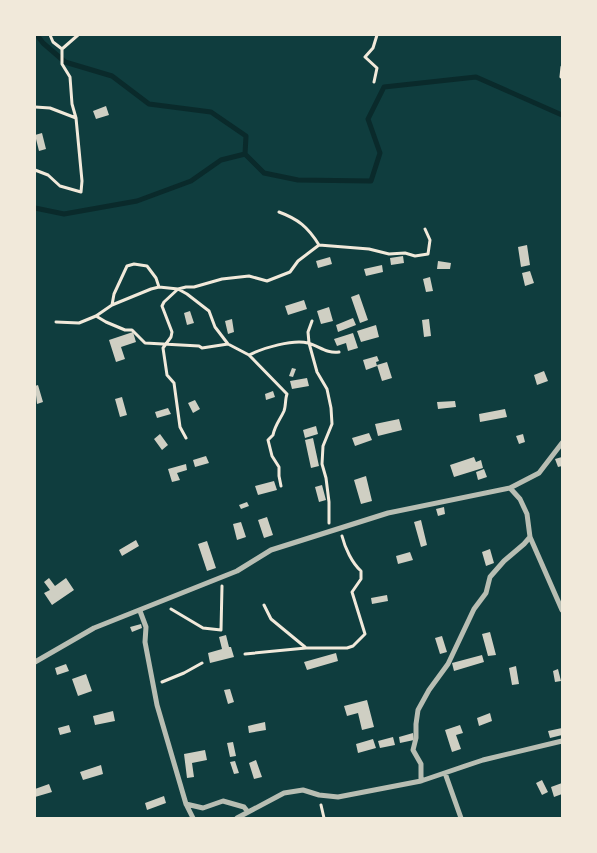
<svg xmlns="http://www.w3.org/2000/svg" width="597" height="853" font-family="Jost,sans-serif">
<rect width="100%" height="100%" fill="#0f3d3e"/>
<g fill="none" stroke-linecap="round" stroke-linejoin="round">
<path stroke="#0a2a2b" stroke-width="5" d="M 37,35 L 43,43 L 65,62 L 112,76 L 149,104 L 211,112 L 246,136 L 245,154
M 35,208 L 64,214 L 137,201 L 191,181 L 221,160 L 245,154 L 264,173 L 298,180 L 371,181 L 380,153 L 368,119 L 384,87 L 476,77 L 562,115"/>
</g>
<path fill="#cfcfc3" d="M 106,106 L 109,115 L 96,119 L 93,111 Z
M 42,133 L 46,149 L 39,151 L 35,135 Z
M 527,245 L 530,265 L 521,267 L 518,247 Z
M 403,256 L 404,263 L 391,265 L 390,258 Z
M 330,257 L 332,264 L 318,268 L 316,261 Z
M 438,261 L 451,263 L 450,269 L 437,269 Z
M 382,265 L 383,272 L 366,276 L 364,269 Z
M 530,271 L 534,283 L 525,286 L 522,273 Z
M 430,277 L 433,291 L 426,292 L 423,279 Z
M 359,294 L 368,320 L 360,323 L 351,297 Z
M 304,300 L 307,309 L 288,315 L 285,306 Z
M 329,307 L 333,321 L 321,324 L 317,311 Z
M 190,311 L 194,323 L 187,325 L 184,313 Z
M 353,318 L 356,325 L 338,332 L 336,325 Z
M 232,319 L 234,332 L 228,334 L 225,321 Z
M 429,319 L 431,336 L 424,337 L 422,320 Z
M 376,325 L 379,337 L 361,342 L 357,331 Z
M 133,332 L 136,342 L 121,347 L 125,359 L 116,362 L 109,340 Z
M 353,333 L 358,348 L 348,351 L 346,343 L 337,346 L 334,339 Z
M 377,356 L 379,361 L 376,362 L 377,366 L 366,370 L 363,360 Z
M 387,362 L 392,378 L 382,381 L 377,365 Z
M 292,368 L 296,369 L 293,377 L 289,376 Z
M 544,371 L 548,381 L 537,385 L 534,375 Z
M 307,378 L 309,386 L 292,389 L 290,381 Z
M 38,385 L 43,402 L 37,404 L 35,386 Z
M 273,391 L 275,397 L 266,400 L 265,394 Z
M 122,397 L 127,415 L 120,417 L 115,399 Z
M 195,400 L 200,409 L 193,413 L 188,403 Z
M 455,401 L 456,407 L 438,409 L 437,402 Z
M 168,408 L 171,414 L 157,418 L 155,412 Z
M 505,409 L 507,417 L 480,422 L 479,414 Z
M 399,419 L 402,430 L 378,436 L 375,424 Z
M 316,426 L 318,434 L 305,438 L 303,430 Z
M 369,433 L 372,440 L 355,446 L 352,438 Z
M 160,434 L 168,445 L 162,450 L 154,439 Z
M 523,434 L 525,442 L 519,444 L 516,436 Z
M 313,438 L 319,466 L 311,468 L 305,440 Z
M 206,456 L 209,463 L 195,467 L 193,460 Z
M 474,457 L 476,462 L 481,460 L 483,468 L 454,477 L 450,465 Z
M 562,457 L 562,466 L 558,467 L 555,459 Z
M 186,464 L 187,470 L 177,473 L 180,480 L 172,482 L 168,469 Z
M 484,469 L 487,477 L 478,480 L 476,472 Z
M 366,476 L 372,501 L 361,504 L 354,480 Z
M 274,481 L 277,490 L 258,495 L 255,486 Z
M 322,485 L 326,500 L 319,502 L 315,487 Z
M 247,502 L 249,506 L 241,509 L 239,505 Z
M 444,507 L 445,514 L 438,516 L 436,509 Z
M 267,517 L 273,535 L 264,538 L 258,520 Z
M 421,520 L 427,545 L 421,547 L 414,522 Z
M 241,522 L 246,537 L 237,540 L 233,524 Z
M 136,540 L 139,546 L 122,556 L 119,550 Z
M 207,541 L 216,568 L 207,571 L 198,544 Z
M 490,549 L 494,563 L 486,566 L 482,552 Z
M 410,552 L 413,560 L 398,564 L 396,556 Z
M 49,578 L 55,586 L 66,578 L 74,590 L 52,605 L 44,593 L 50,590 L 44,582 Z
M 387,595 L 388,601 L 372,604 L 371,598 Z
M 141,624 L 142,628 L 132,632 L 130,627 Z
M 490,632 L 496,655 L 488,656 L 482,634 Z
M 226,635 L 229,647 L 231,647 L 234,657 L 210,663 L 208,653 L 222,649 L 219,637 Z
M 442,636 L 447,652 L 440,654 L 435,638 Z
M 336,653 L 338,661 L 307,670 L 304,662 Z
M 482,655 L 484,662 L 454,671 L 452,663 Z
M 66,664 L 69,671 L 57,675 L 55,668 Z
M 516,666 L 519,684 L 512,685 L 509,668 Z
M 558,669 L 561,681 L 555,682 L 553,671 Z
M 86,674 L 92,691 L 78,696 L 72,679 Z
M 230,689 L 234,702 L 228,704 L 224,690 Z
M 367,700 L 374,727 L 362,730 L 358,713 L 347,716 L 344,706 Z
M 113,711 L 115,721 L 95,725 L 93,716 Z
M 490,713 L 492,721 L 479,726 L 477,718 Z
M 265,722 L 266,730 L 249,733 L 248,726 Z
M 69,725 L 71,732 L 60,735 L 58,728 Z
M 460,725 L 463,733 L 456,735 L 461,749 L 452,752 L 445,730 Z
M 562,728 L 562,735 L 550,738 L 548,731 Z
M 413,733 L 414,740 L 400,743 L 399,737 Z
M 393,737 L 395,745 L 380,748 L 378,741 Z
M 373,739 L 376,748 L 358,753 L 356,744 Z
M 233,742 L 236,756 L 230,757 L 227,743 Z
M 205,750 L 207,760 L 192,763 L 194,777 L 187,778 L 184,754 Z
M 256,760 L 262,777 L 254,779 L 249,763 Z
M 235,761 L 239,773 L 234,774 L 230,762 Z
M 101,765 L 103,774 L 83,780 L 80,772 Z
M 542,780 L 548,792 L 542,795 L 536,783 Z
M 562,783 L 562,794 L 554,797 L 551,787 Z
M 49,784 L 52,792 L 35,797 L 35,789 Z
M 164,796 L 166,803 L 147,810 L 145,803 Z"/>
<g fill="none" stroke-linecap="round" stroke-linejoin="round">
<path stroke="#f1e9da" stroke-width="3" d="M 50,35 L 53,42 L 62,49
M 561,77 L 562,67
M 374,82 L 377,68 L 365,57 L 373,48 L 377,35
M 35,107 L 50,108 L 76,118
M 35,170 L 48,175 L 60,186 L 81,192 L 82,181 L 76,118 L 72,104 L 70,77 L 62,64 L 62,49 L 78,35
M 279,212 C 298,219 308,227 319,245
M 159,287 L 178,289 L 187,294 L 209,311 L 215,327 L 228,344 L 249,355 L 287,394 C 285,399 286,406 284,411 C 280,420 275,425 273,435 L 268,440 L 272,456 L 279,467 L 279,476 L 281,486
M 96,316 L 106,322 L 125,330 L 132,330 L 145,343 L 199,346 L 202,348 L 228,344
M 312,321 L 308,332 L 309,343 L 317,372 L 327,389 L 331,408 L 332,424 L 323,446 L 322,464 L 326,478 L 329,502 L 329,523
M 56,322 L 79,323 L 96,316 L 112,305 L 151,289 L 159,287 L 156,278 L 147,266 L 134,264 L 127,266 L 114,294 L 112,305
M 249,355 C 263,348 293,339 308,343 C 319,346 327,354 339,352
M 186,438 L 180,427 L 174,383 L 167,375 L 163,348 L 171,337 L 172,332 L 162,306 L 164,302 L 178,289 L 186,287 L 194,287 L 222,279 L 249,276 L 267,281 L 290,272 L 298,261 L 319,245 L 369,249 L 389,254 L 405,253 L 415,256 L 428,254 L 430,240 L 425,229
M 264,605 L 271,619 L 305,647
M 171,609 L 203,628 L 221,630 L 222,586
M 245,654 L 306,648 L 347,648 L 353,646 L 365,634 L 352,592 L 361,579 L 361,571 C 352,563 345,548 342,536
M 162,682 L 184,673 L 202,663
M 321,805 L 324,818"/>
<path stroke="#b8beb3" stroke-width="5" d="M 510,488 L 520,499 L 527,514 L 530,537 L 562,610
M 140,611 L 146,627 L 145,642 L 157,705 L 186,804 L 193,818
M 35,662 L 94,628 L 237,571 L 271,550 L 388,513 L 510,488 L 539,473 L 562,443
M 445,773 L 461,818
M 421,781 L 421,764 L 413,750 L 416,738 L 416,724 L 418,710 L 429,690 L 448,664 L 474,609 L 486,593 L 490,577 L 504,561 L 524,544 L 530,537
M 186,804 L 203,808 L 223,801 L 244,807 L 248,812
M 237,818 L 284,793 L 303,790 L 319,795 L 338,797 L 421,781 L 483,760 L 562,741"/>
</g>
<rect width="597" height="853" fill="none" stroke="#f1e9da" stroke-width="72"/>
</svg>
